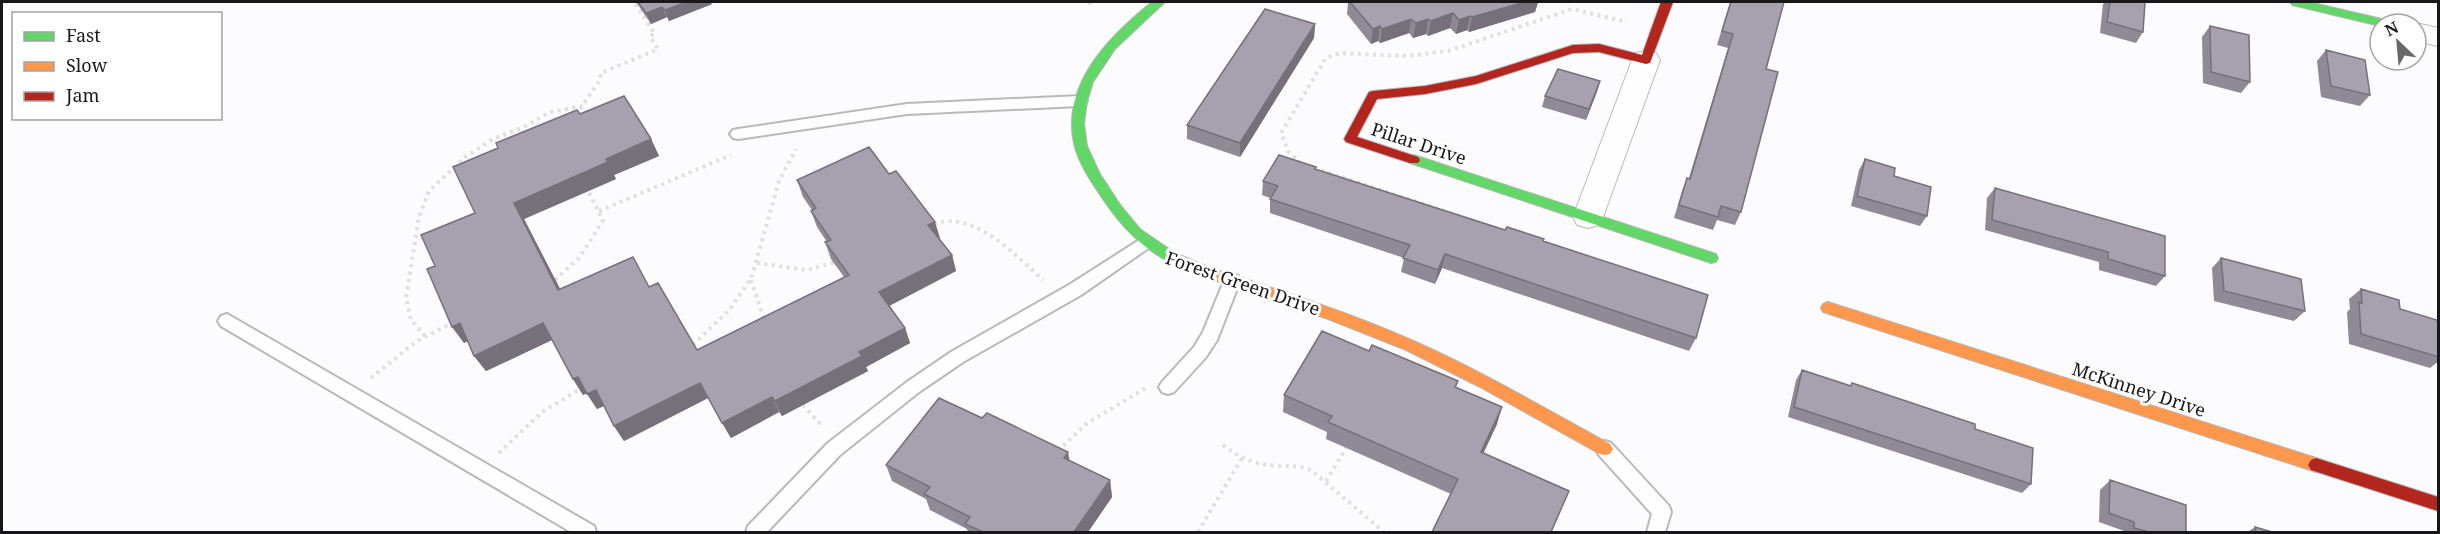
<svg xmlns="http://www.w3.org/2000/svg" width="2440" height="534" font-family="'Noto Serif',serif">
<rect width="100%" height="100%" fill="#fcfbfd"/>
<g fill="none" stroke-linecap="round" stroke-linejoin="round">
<g stroke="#b9b8bb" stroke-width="4">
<path id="lane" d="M 1080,96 L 1087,101 L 1080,106 L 907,114 L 738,139 L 733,138 L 730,134 L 733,130 L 738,129 L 907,104 Z
M 1144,237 L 1150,239 L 1152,243 L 1150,247 L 1081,295 L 963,362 L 919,392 L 840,455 L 767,532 L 746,532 L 748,526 L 828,443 L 907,382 L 951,352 L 1069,285 Z
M 1232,274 L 1238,276 L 1240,281 L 1217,340 L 1206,357 L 1174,392 L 1168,394 L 1162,392 L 1159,387 L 1162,382 L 1194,347 L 1203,332 L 1224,281 L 1226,276 Z
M 227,314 L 594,526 L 596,532 L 571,532 L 221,326 L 218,321 L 221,316 Z
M 1605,441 L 1611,443 L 1669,506 L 1671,512 L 1665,532 L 1647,532 L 1652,514 L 1599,455 L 1596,449 L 1599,443 Z"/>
</g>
<g stroke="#b9b8bb" stroke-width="2">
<path id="street" d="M 2416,23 L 2438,28 L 2438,46 L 2416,41 L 2416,24 L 2413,24 Z
M 1646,51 L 1656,53 L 1660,60 L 1603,217 L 1599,225 L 1588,228 L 1577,225 L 1573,217 L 1632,60 L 1636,53 Z"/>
</g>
<g stroke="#b9b8bb" stroke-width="2">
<path id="fast" d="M 1152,2 L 1165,2 L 1115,49 L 1093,82 L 1087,102 L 1084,123 L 1087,146 L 1100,174 L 1121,206 L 1140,229 L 1175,253 L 1206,266 L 1208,270 L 1206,274 L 1201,275 C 1159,262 1130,239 1105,202 C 1094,186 1082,169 1076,151 C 1057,88 1108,37 1152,2 Z
M 2290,2 L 2309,2 L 2386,20 L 2392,24 L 2380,24 L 2380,26 L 2292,5 Z
M 1414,155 L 1716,254 L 1718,258 L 1716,262 L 1711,263 L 1410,163 L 1408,160 L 1410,157 Z"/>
</g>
<g stroke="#b9b8bb" stroke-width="2">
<path id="slow" d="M 1201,265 C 1273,288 1347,311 1416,342 C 1483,372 1546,409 1610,444 L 1613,449 L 1610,454 L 1605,455 L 1600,454 L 1480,387 L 1406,350 L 1328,319 L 1196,274 L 1194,270 L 1196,266 Z
M 1828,302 L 2316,458 L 2321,460 L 2324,465 L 2321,470 L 2316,472 L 1823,312 L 1821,308 L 1823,304 Z"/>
</g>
<g stroke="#b9b8bb" stroke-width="2">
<path id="jam" d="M 1661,2 L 1673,2 L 1650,63 L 1646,64 L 1599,52 L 1573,53 L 1476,84 L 1425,94 L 1377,99 L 1357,137 L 1418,157 L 1420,160 L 1418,163 L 1410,163 L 1346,142 L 1344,139 L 1369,92 L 1373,91 L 1425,86 L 1476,76 L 1573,45 L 1599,44 L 1642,55 Z
M 2316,458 L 2438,497 L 2438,511 L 2311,470 L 2308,465 L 2311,460 Z"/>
</g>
<path stroke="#dfdfdf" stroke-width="4" stroke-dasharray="3 4.5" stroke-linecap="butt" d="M 1089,2 L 1094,7
M 576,115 L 600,80 L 601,73 L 658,49 L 650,36 L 655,34 L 634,2
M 1301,163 L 1289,153 L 1281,133 L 1326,58 L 1340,53 L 1407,56 L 1448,51 L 1572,9 L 1627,22
M 1314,168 L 1463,217
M 599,211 L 731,155
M 934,224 C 972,209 1017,256 1043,280
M 757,263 L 807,270 L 836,262
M 555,280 L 580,257 L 603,220 L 588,191
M 751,280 L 765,322
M 425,336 L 411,320 L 406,297 L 419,217 L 429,191 L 465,157 L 493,139 L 524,127 L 550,112 L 583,106
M 693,345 L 730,309 L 751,279 L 779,181 L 796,149
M 371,378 L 417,341 L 454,322
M 803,405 L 823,427
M 1223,445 C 1240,459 1260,466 1282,466 C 1292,466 1301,466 1311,470 L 1384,532
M 1058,451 L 1087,423 L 1146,388
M 499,453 L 542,412 L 582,388
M 1326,481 L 1346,448
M 1198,532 L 1242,458"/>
<use href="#lane" fill="#fffeff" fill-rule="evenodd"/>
<use href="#street" fill="#fffeff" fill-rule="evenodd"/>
<use href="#fast" fill="#63d668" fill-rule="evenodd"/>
<use href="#slow" fill="#ff974d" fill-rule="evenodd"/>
<use href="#jam" fill="#b3261e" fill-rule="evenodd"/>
</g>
<path fill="#908a96" d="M 636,2 L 710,2 L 712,4 L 669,21 L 667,17 L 651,24 Z
M 1348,2 L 1538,2 L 1535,12 L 1469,32 L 1467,30 L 1456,34 L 1450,28 L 1428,36 L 1426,34 L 1413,38 L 1409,33 L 1380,43 L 1378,41 L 1371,44 L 1347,14 Z
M 1730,2 L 1784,2 L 1766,69 L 1741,212 L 1735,225 L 1717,220 L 1713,230 L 1674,218 L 1682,191 L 1687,178 L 1689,178 L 1728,48 L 1717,45 Z
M 2105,2 L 2143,2 L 2143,32 L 2136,43 L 2100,33 L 2103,4 Z
M 1315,24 L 1314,38 L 1240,157 L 1187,139 L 1187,125 Z
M 2210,26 L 2250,82 L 2241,93 L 2203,83 L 2202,37 Z
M 2326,50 L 2370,95 L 2360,106 L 2321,97 L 2317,61 Z
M 1600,81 L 1586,120 L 1542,107 L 1545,96 Z
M 580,114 L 651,139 L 659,156 L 614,175 L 616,179 L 524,219 L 560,290 L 649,287 L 697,350 L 844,277 L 831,259 L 825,242 L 827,242 L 817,227 L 811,211 L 812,210 L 803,197 L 797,180 L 940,238 L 939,239 L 952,255 L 956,271 L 889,306 L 905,328 L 910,343 L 866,367 L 868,371 L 782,416 L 779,412 L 731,438 L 708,398 L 624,441 L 614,426 L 604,406 L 597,409 L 587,393 L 583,395 L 573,379 L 552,340 L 486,371 L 474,356 L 468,341 L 464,343 L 435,266 L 475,213 Z
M 1865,159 L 1894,176 L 1927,216 L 1920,226 L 1851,206 L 1859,170 Z
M 1316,167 L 1316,169 L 1543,242 L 1696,338 L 1689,351 L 1442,268 L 1435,284 L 1401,272 L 1404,258 L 1270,213 L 1270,198 L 1262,195 L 1263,181 Z
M 1995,188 L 2165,276 L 2156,286 L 2099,270 L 2099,262 L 1985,230 L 1987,198 Z
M 2221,258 L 2305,311 L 2294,321 L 2214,301 L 2212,268 Z
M 2361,289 L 2439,331 L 2439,361 L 2430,368 L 2349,344 L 2347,312 L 2350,309 L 2349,299 Z
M 1369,351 L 1458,381 L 1456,388 L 1497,424 L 1483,453 L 1451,494 L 1326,439 L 1327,432 L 1283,412 L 1284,395 Z
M 1802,370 L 1850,386 L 1852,383 L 1975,429 L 2031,484 L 2022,493 L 1788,417 L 1796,380 Z
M 1070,461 L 1110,480 L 1112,497 L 1088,532 L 968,532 L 967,529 L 930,510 L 926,499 L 892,481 L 886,465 Z
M 2110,480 L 2186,532 L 2124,532 L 2124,531 L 2099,522 L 2100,490 Z
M 2255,527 L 2272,532 L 2248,532 Z"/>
<path fill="#75707a" d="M 687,2 L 710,2 L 712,4 L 669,21 L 665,10 Z
M 1525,2 L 1538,2 L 1535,12 L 1469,32 L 1472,17 Z
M 662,7 L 667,17 L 651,24 L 646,13 Z
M 1453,13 L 1450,28 L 1428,36 L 1431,21 Z
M 1470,16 L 1467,30 L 1456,34 L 1459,20 Z
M 1411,19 L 1409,33 L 1380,43 L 1382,29 Z
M 1428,19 L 1426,34 L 1413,38 L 1416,23 Z
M 1315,24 L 1314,38 L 1240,157 L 1240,143 Z
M 1380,26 L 1378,41 L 1371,44 L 1373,29 Z
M 1600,81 L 1597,92 L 1586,120 L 1589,109 Z
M 651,139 L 659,156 L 614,175 L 616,179 L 524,219 L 569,306 L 558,290 L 514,203 L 606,159 Z
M 935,222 L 940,238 L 933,241 L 928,225 Z
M 1445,254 L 1442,268 L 1435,284 L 1438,270 Z
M 952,255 L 956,271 L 885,308 L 879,292 Z
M 460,323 L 472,339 L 464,343 L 452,327 Z
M 543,323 L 554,339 L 486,371 L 474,356 Z
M 905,328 L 910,343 L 866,367 L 868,371 L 782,416 L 775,401 L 859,352 Z
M 578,377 L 589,392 L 583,395 L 573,379 Z
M 700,383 L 708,398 L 624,441 L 614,426 Z
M 596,390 L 606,405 L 597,409 L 587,394 Z
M 772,397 L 779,412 L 731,438 L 722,423 Z
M 1502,407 L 1497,424 L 1476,469 L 1481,452 Z
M 1068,452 L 1071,468 L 1064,458 Z
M 1110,480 L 1112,497 L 1088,532 L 1074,532 Z"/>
<path fill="#a7a0ae" stroke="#75707a" stroke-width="1.5" d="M 638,2 L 687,2 L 665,10 L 662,7 L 646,13 Z
M 1350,2 L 1525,2 L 1472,17 L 1470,16 L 1459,20 L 1453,13 L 1431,21 L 1428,19 L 1416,23 L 1411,19 L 1382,29 L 1380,26 L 1373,29 Z
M 1731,2 L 1784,2 L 1766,69 L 1778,72 L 1741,212 L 1721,206 L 1718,217 L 1679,205 L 1687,178 L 1690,179 L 1733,34 L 1722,31 Z
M 2110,2 L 2145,2 L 2143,32 L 2107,22 Z
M 1265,9 L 1315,24 L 1240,143 L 1187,125 Z
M 2210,26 L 2249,35 L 2250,82 L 2211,72 Z
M 2326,50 L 2365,60 L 2370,95 L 2331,86 Z
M 1558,69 L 1600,81 L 1589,109 L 1545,96 Z
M 624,96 L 651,139 L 606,159 L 608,162 L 514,203 L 558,290 L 633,257 L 649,287 L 658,283 L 697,350 L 849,275 L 825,242 L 831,240 L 811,211 L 816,208 L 797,180 L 869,147 L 889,174 L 896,171 L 935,222 L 928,225 L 952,255 L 879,292 L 905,328 L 859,352 L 862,356 L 775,401 L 772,397 L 722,423 L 700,383 L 614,426 L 596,390 L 587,394 L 578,377 L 573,379 L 543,323 L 474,356 L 460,323 L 452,327 L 427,269 L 435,266 L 421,235 L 475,213 L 453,167 L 498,148 L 496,143 L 577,110 L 580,114 Z
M 1279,155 L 1316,167 L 1315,169 L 1505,230 L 1507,227 L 1544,239 L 1543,241 L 1708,295 L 1696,338 L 1445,254 L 1438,270 L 1403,258 L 1410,245 L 1270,199 L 1278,186 L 1263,181 Z
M 1865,159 L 1895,168 L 1894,176 L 1931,187 L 1927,216 L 1857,196 Z
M 1995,188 L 2165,236 L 2165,276 L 2108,259 L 2108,252 L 1992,220 Z
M 2221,258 L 2301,279 L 2305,311 L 2224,291 Z
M 2361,289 L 2399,300 L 2400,309 L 2437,320 L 2439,331 L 2439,357 L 2361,334 L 2359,302 L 2362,303 Z
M 1322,331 L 1369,351 L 1372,345 L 1458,381 L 1455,387 L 1502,407 L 1481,452 L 1569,491 L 1551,532 L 1432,532 L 1458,479 L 1328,422 L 1332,416 L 1284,395 Z
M 1802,370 L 1851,386 L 1852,383 L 1975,424 L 1975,429 L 2033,448 L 2031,484 L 1794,407 Z
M 939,398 L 982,418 L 987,413 L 1068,452 L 1064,458 L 1110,480 L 1074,532 L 983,532 L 965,524 L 970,517 L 924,494 L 930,487 L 886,465 Z
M 2110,480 L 2186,505 L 2186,532 L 2149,532 L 2134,528 L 2134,522 L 2109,513 Z
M 2255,527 L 2272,532 L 2256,532 Z"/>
<g text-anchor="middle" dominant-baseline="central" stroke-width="6" stroke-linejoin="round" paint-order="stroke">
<g font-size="18" fill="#18171a" stroke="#fff">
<text transform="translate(1419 143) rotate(18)">Pillar Drive</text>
<text transform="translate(1243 283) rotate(19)">Forest Green Drive</text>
<text transform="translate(2139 389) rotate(18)">McKinney Drive</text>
</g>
</g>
<rect width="2440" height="534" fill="none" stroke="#18171a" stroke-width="6"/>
<rect x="12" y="12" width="210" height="108" fill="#ffffff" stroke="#a3a2a3" stroke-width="1.5"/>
<rect x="24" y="32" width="30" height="9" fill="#63d668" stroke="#a3a2a3" stroke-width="1.5"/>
<text x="66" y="42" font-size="18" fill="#18171a">Fast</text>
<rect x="24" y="62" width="30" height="9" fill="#ff974d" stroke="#a3a2a3" stroke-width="1.5"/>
<text x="66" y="72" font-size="18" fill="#18171a">Slow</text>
<rect x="24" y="92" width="30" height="9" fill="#b3261e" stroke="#a3a2a3" stroke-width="1.5"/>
<text x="66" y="102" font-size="18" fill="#18171a">Jam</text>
<g transform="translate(2398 42) rotate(334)"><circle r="28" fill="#ffffff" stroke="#a3a2a3" stroke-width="1.5"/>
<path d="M0-4.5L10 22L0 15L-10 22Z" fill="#686769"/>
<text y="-9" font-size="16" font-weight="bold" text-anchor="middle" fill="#18171a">N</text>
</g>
</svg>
